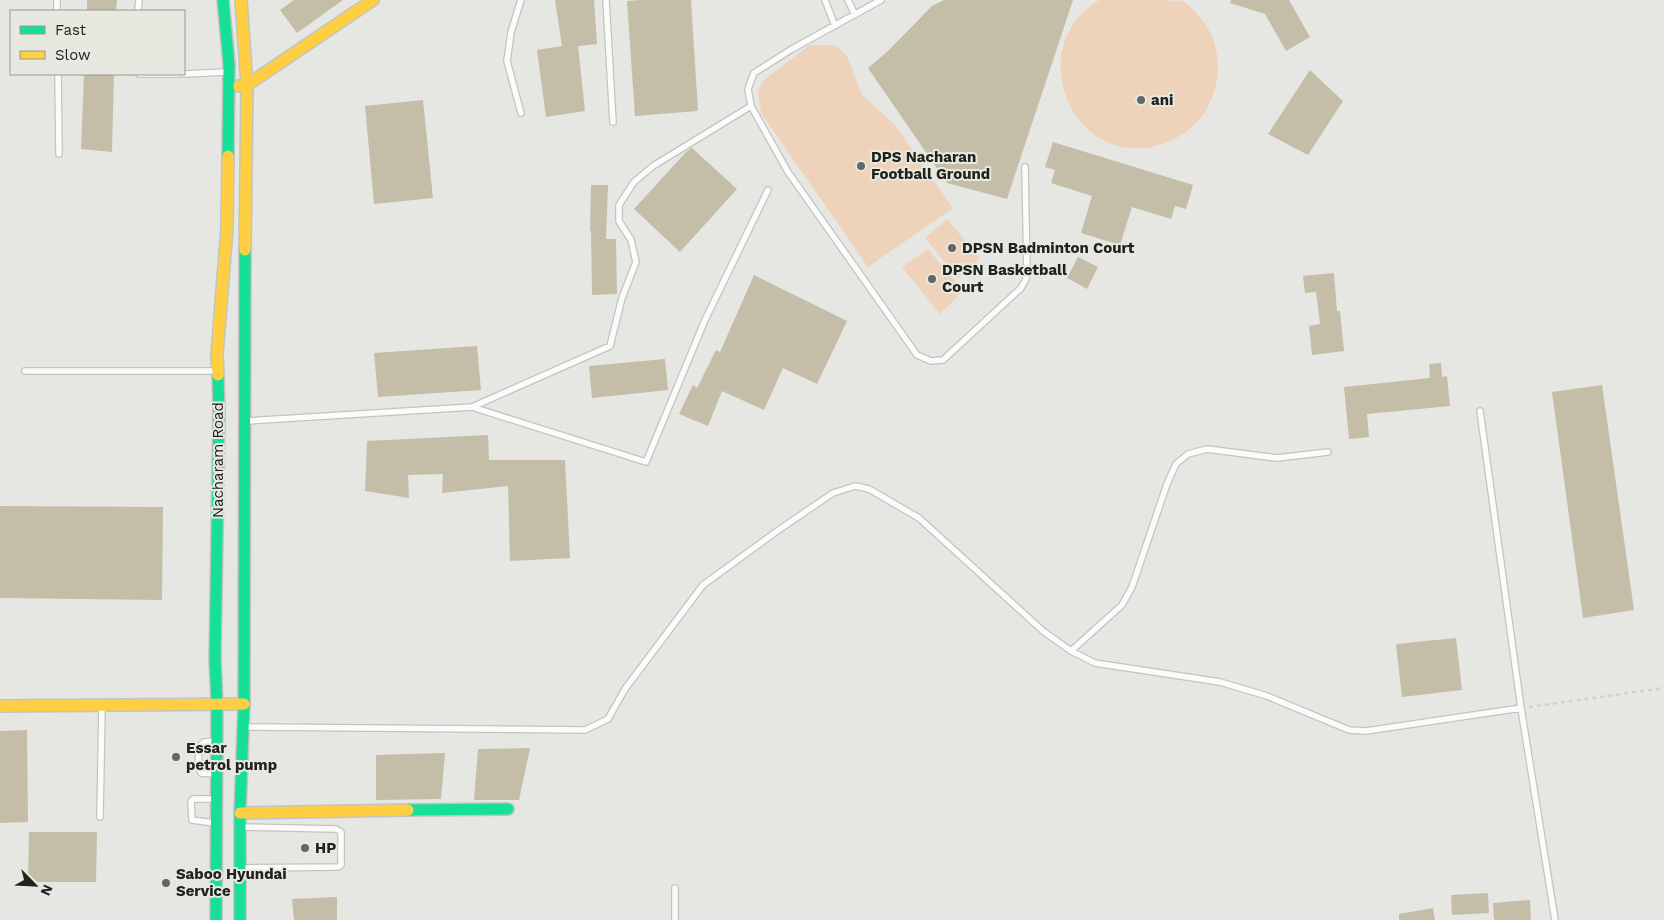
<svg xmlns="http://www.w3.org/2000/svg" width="1664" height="920" font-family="'Work Sans',sans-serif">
<rect width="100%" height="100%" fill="#e6e7e2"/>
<path fill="#efd2ba" d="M 1099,0 C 1112,0 1175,0 1182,1 C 1189,4 1194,11 1199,16 C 1224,44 1223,85 1203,115 C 1193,129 1177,139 1160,145 C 1074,171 1020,49 1099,0 Z
M 810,45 L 835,45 L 847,56 L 862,95 L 894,124 L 953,208 L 868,267 L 761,113 L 758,90 L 765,79 Z
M 947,219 L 980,258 L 958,278 L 925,238 Z
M 928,249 L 963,291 L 940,314 L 902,267 Z"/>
<path fill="#c4bda8" d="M 87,0 L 117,0 L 116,11 L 87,11 Z
M 294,0 L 343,0 L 297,33 L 280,10 Z
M 555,0 L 594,0 L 597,44 L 578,46 L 585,111 L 546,117 L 537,50 L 562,46 Z
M 641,0 L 691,0 L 698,111 L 635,116 L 627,1 Z
M 944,0 L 1073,0 L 1007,199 L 947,183 L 868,68 L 888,51 L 932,6 Z
M 1231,0 L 1289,0 L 1310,37 L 1286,51 L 1265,14 L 1230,3 Z
M 1310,70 L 1343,101 L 1308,155 L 1268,134 Z
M 84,74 L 114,74 L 112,152 L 81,149 Z
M 423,100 L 433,198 L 374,204 L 365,106 Z
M 1053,142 L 1193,185 L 1186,209 L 1175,206 L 1171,219 L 1132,207 L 1120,245 L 1081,233 L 1092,196 L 1051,183 L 1055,170 L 1045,167 Z
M 692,148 L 737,189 L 680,252 L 634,209 L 687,151 Z
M 591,185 L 608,185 L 606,239 L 616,239 L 617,294 L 592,295 L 591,231 L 590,231 Z
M 1078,257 L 1098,267 L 1087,289 L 1067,278 Z
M 1334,273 L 1337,311 L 1340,311 L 1344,351 L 1312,355 L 1309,326 L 1320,324 L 1316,292 L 1305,293 L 1303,276 Z
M 754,275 L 847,321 L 817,384 L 783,368 L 764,410 L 722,391 L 708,426 L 679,414 L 693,385 L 697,388 L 716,350 L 720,352 Z
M 477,346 L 481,390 L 378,397 L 374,353 Z
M 665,359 L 668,390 L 592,398 L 589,366 Z
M 1441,363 L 1442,377 L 1447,376 L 1450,406 L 1367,414 L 1369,437 L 1349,439 L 1344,387 L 1430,378 L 1429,364 Z
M 1602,385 L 1634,610 L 1583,618 L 1552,392 Z
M 488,435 L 489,460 L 565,460 L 570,558 L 510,561 L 508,486 L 442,493 L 443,474 L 408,475 L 409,498 L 365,491 L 367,441 Z
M 0,506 L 163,507 L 162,600 L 0,598 Z
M 1456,638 L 1462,690 L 1402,697 L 1396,644 Z
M 27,730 L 28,822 L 0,823 L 0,731 Z
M 530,748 L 519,800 L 474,800 L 478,749 Z
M 445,753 L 441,799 L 376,800 L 376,755 Z
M 29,832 L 97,832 L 96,882 L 28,882 Z
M 1488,893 L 1489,913 L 1452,915 L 1451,895 Z
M 337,897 L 337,920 L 294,920 L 292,899 Z
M 1530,900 L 1531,920 L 1494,920 L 1493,903 Z
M 1433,908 L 1435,920 L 1399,920 L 1399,914 Z"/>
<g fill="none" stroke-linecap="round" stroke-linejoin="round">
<g stroke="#c3c4c0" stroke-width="8">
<path id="lane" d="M 57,0 L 57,11
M 521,0 L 511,32 L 507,61 L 521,113
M 606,0 L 613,122
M 825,0 L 835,26
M 848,0 L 855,15
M 881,0 L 792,49 L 754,73 L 748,89 L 751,106 L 788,172 L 917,355 L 931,361 L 943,360 L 1021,288 L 1026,279 L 1027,272 L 1025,167
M 138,11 L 139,0
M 58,74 L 59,154
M 139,74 L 179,74
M 184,74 L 227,72
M 25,371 L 215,371
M 472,407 L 610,346 L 622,298 L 636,262 L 631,240 L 619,221 L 619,205 L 634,182 L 653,166 L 751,106
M 1480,411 L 1521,708 L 1555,920
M 247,421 L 472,407 L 646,462 L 705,320 L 768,190
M 1071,651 L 1122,605 L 1132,587 L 1167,484 L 1176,464 L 1188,454 L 1207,449 L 1277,458 L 1328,452
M 245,727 L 585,730 L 608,719 L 625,689 L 703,585 L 780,529 L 833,493 L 855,486 L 869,489 L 919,518 L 1043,631 L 1071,651 L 1095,663 L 1220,682 L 1267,696 L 1349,730 L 1366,731 L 1521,708
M 215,774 L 201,773 L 198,766 L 199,747 L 204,742 L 215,741
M 100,817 L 102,707
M 214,823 L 192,820 L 191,802 L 193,799 L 215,799
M 242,827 L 336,829 L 341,832 L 341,865 L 338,867 L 242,868
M 675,888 L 675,920"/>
</g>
<g stroke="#c3c4c0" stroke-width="14">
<path id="fast" d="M 223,0 L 229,64 L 228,156
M 408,810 L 508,809
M 216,920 L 217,703 L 215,659 L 219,413 L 218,375
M 240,920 L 240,813 L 244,704 L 245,250"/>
</g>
<g stroke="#c3c4c0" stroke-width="14">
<path id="slow" d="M 241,0 L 247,85 L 245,250
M 239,86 L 247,85 L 373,0
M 218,375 L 217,355 L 227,228 L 228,156
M 0,706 L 244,704
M 240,813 L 408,810"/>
</g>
<path stroke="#d0d0ce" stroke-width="2.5" stroke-dasharray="4 4" stroke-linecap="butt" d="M 1529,707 L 1664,688"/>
<use href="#lane" stroke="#fbfbfb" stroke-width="5.5"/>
<use href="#fast" stroke="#16e098" stroke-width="11"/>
<use href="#slow" stroke="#ffcf43" stroke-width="11"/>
</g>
<g fill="#666763" stroke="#e7e9e0" stroke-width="2">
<circle cx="1141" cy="100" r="5"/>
<circle cx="861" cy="166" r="5"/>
<circle cx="952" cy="248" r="5"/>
<circle cx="932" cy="279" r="5"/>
<circle cx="176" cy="757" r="5"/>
<circle cx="305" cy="848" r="5"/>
<circle cx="166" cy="883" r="5"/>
</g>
<g text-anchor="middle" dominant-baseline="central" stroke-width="4" stroke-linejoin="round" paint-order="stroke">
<g font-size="15" font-weight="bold" fill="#21221e" stroke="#e7e9e0" text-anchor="start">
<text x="1151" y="100">ani</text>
<text x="871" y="157">DPS Nacharan<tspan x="871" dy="17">Football Ground</tspan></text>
<text x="962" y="248">DPSN Badminton Court</text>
<text x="942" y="270">DPSN Basketball<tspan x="942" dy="17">Court</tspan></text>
<text x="186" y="748">Essar<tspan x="186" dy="17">petrol pump</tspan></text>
<text x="315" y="848">HP</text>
<text x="176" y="874">Saboo Hyundai<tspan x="176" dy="17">Service</tspan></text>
</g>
<g font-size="15" fill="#21221e" stroke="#e7e9e0">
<text transform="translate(218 460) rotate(-90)">Nacharam Road</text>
</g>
</g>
<rect x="10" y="10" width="175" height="65" fill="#e7e9e0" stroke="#989992"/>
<rect x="20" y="26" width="25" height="8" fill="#16e098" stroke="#989992"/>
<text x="55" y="35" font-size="15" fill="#21221e">Fast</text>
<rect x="20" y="51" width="25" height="8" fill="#ffcf43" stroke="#989992"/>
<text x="55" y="60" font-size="15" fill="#21221e">Slow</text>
<g transform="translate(35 885) rotate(114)" stroke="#e7e9e0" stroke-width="4" paint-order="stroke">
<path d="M0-4L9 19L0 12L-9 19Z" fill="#21221e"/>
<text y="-8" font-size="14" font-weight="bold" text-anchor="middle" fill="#21221e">N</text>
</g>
</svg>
